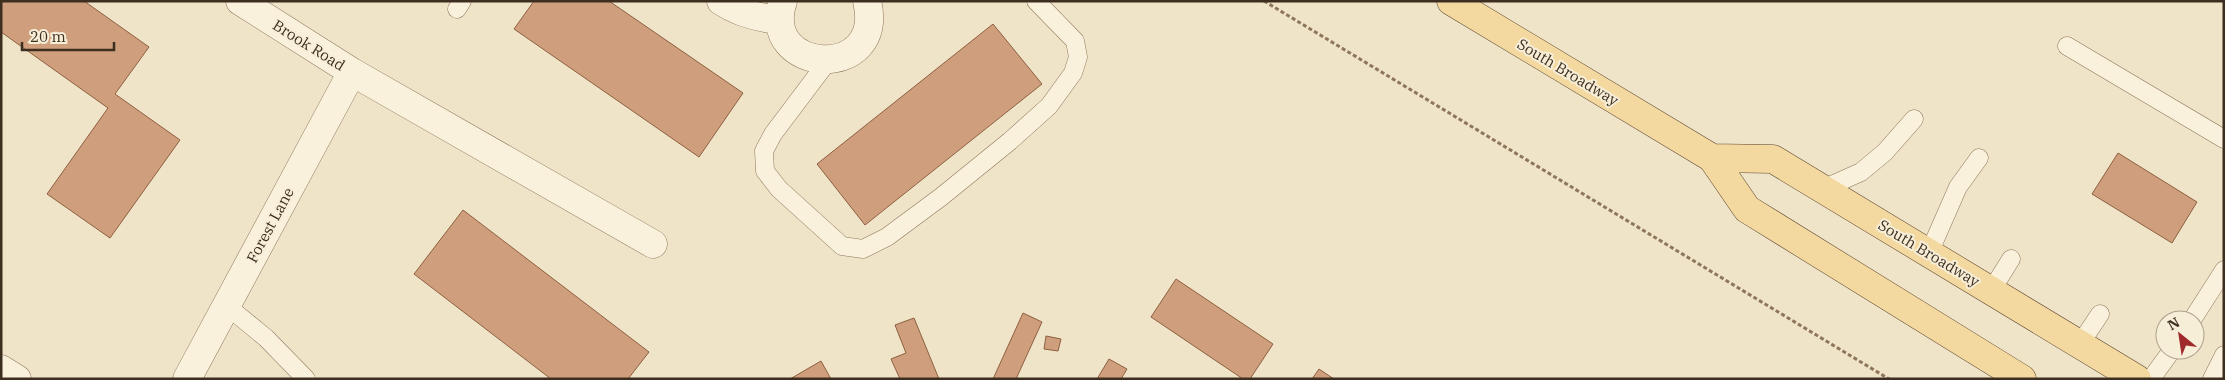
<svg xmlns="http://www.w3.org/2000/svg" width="2225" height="380" font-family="'IBM Plex Serif',serif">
<rect width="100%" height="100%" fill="#f0e4c8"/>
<path fill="#cf9f7d" stroke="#8d5f41" d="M 1,1 L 84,1 L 149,47 L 115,94 L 180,140 L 110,238 L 47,194 L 108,108 L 1,32 Z
M 534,1 L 609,1 L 743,93 L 699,157 L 514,29 Z
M 993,24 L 1042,84 L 865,225 L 817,164 Z
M 2118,153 L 2197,202 L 2172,243 L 2092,194 Z
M 463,210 L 649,352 L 628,379 L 551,379 L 414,274 Z
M 1176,279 L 1273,344 L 1250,379 L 1243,379 L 1151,317 Z
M 1023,313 L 1042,322 L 1016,379 L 993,379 Z
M 914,318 L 939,379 L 900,379 L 891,359 L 906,353 L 895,325 Z
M 1046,336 L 1061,339 L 1058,351 L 1044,349 Z
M 1109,359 L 1127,369 L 1121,379 L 1097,379 Z
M 821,361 L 831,379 L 790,379 Z
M 1319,369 L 1334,379 L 1312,379 Z"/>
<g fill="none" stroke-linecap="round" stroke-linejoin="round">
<g stroke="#8d765c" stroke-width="19">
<path id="service" d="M 457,9 L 462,1
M 2067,46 L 2224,139
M 828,61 L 773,134 L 764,151 L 765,171 L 779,189 L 842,246 L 863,249 L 887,237 L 941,197 L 1010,141 L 1049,106 L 1073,73 L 1078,57 L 1075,41 L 1036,1
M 1823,189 L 1861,172 L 1885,152 L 1914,119
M 1929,253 L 1958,187 L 1979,158
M 1991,291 L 2011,259
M 227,306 L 266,338 L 306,379
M 2192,320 L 2224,270
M 2080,344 L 2100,314
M 2151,379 L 2172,350
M 2212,379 L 2224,355"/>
</g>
<g stroke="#8d765c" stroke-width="29">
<path id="minor" d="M 240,1 L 352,72 L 653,244
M 721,1 C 739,13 758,18 780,20
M 783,1 C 758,74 887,83 867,1
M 1,369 L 17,379
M 187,379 L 352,72"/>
</g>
<g stroke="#5b4430" stroke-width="29">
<path id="primary" d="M 1451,1 L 1712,158 L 1747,209 L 2022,379
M 1712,158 L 1773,159 L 2137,379"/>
</g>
<path stroke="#8d765c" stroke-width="3" stroke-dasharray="4 2.5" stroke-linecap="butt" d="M 1264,1 L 1889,379"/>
<use href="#service" stroke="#faf1dc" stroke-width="18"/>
<use href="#minor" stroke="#faf1dc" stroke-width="28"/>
<use href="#primary" stroke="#f3d9a0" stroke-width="28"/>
</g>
<g text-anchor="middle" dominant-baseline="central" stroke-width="4" stroke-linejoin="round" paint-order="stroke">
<g font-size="15" fill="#3d2e20" stroke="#f7eed8">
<text transform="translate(309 45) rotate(32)">Brook Road</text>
<text transform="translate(1568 72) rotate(31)">South Broadway</text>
<text transform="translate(270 225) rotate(-62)">Forest Lane</text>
<text transform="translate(1929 253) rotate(31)">South Broadway</text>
</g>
</g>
<rect width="2225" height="380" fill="none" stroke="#3d2e20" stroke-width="5"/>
<g transform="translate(2180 335) rotate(330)"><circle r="24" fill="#f7eed8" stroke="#ada18e"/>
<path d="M0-4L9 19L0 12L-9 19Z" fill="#9e2a2b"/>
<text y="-8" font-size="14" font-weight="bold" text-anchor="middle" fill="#3d2e20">N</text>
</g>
<path d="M22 42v8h92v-8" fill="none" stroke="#3d2e20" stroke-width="2.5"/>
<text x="30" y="42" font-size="15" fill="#3d2e20" stroke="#f7eed8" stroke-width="4" paint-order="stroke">20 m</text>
</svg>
